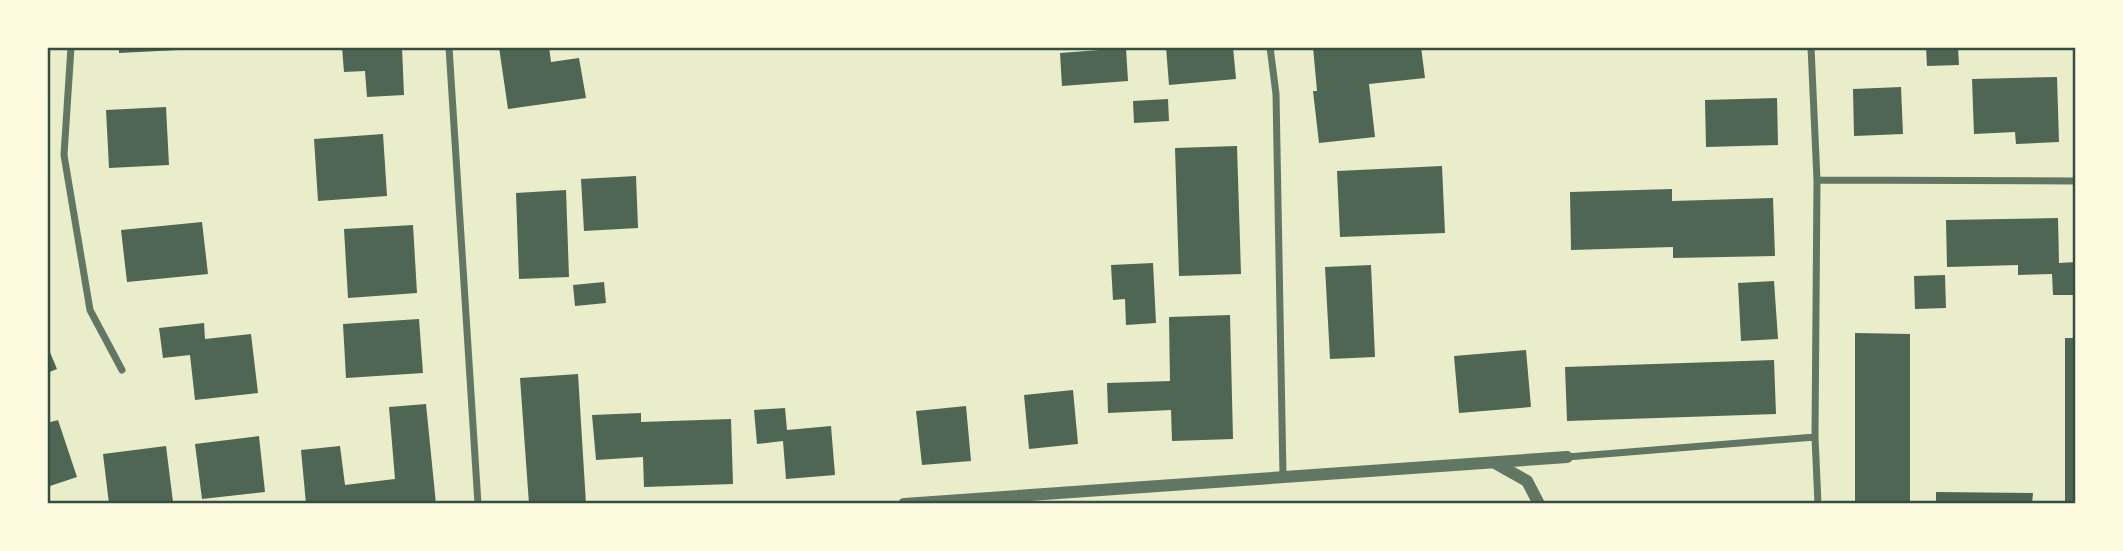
<svg xmlns="http://www.w3.org/2000/svg" width="2123" height="551" font-family="'PT Sans',sans-serif">
<rect width="100%" height="100%" fill="#e9edc9"/>
<path fill="#4f6655" d="M 119,47 L 179,47 L 179,50 L 119,53 Z
M 342,47 L 402,47 L 404,95 L 367,97 L 365,71 L 344,72 Z
M 499,47 L 549,47 L 551,62 L 579,58 L 586,98 L 508,109 Z
M 1166,47 L 1233,47 L 1236,79 L 1169,85 Z
M 1313,47 L 1421,47 L 1425,78 L 1369,84 L 1375,137 L 1319,143 L 1313,91 L 1317,91 Z
M 1665,47 L 1694,47 L 1694,49 L 1665,50 Z
M 1926,47 L 1958,47 L 1959,65 L 1927,66 Z
M 1126,48 L 1128,81 L 1062,86 L 1060,53 Z
M 2057,77 L 2059,142 L 2016,144 L 2015,132 L 1974,134 L 1972,79 Z
M 1901,87 L 1903,134 L 1854,136 L 1853,89 Z
M 1777,98 L 1778,145 L 1706,147 L 1705,100 Z
M 1168,99 L 1169,121 L 1134,123 L 1133,101 Z
M 166,107 L 169,165 L 109,168 L 106,110 Z
M 383,134 L 387,196 L 318,201 L 314,139 Z
M 1237,146 L 1241,274 L 1179,276 L 1175,148 Z
M 1442,166 L 1445,233 L 1340,237 L 1337,171 Z
M 636,176 L 638,228 L 584,231 L 581,179 Z
M 1672,189 L 1672,201 L 1773,198 L 1775,256 L 1673,258 L 1673,247 L 1571,250 L 1570,192 Z
M 566,190 L 569,277 L 519,279 L 516,193 Z
M 2058,218 L 2059,263 L 2076,262 L 2076,295 L 2053,295 L 2052,274 L 2018,275 L 2018,265 L 1947,267 L 1946,220 Z
M 202,222 L 208,274 L 127,282 L 121,230 Z
M 413,225 L 417,293 L 348,298 L 344,229 Z
M 1153,263 L 1156,323 L 1126,325 L 1125,299 L 1113,300 L 1111,265 Z
M 1371,265 L 1375,357 L 1330,359 L 1325,267 Z
M 1945,275 L 1946,308 L 1915,309 L 1914,276 Z
M 1774,281 L 1778,339 L 1741,341 L 1738,283 Z
M 604,282 L 606,303 L 575,306 L 573,285 Z
M 1230,315 L 1233,439 L 1172,441 L 1171,410 L 1108,413 L 1107,383 L 1170,381 L 1169,317 Z
M 419,319 L 423,373 L 346,378 L 343,324 Z
M 204,323 L 205,339 L 251,334 L 258,393 L 195,400 L 190,355 L 163,358 L 159,328 Z
M 1855,333 L 1910,334 L 1910,504 L 1855,504 Z
M 2065,338 L 2076,338 L 2076,504 L 2065,504 Z
M 47,345 L 57,369 L 47,373 Z
M 1526,350 L 1531,407 L 1459,413 L 1454,356 Z
M 1774,360 L 1776,414 L 1567,421 L 1565,367 Z
M 578,374 L 586,504 L 529,504 L 520,378 Z
M 1073,390 L 1078,444 L 1029,449 L 1024,395 Z
M 426,404 L 436,504 L 306,504 L 301,450 L 340,446 L 345,485 L 395,479 L 389,407 Z
M 966,406 L 971,461 L 922,465 L 916,411 Z
M 785,408 L 787,430 L 831,426 L 835,475 L 786,479 L 783,441 L 757,444 L 754,410 Z
M 641,413 L 641,422 L 731,419 L 733,484 L 644,487 L 643,457 L 596,460 L 592,415 Z
M 58,420 L 77,477 L 47,487 L 47,423 Z
M 259,436 L 265,492 L 202,499 L 195,444 Z
M 166,446 L 173,502 L 109,504 L 103,454 Z
M 1936,492 L 2033,493 L 2032,504 L 1936,504 Z"/>
<g fill="none" stroke-linecap="round" stroke-linejoin="round">
<path stroke="#617663" stroke-width="7" d="M 71,47 L 64,155 L 90,310 L 122,370
M 449,47 L 478,504
M 1270,47 L 1276,94 L 1283,476
M 1811,47 L 1817,180 L 1815,437 L 1818,504
M 1817,180 L 2076,181
M 1567,457 L 1815,437"/>
<path stroke="#617663" stroke-width="12" d="M 1495,463 L 1527,481 L 1539,504
M 904,504 L 1567,457"/>
</g>
<rect width="2123" height="551" fill="none" stroke="#fefae0" stroke-width="98"/>
<rect x="49" y="49" width="2025" height="453" fill="none" stroke="#344e41" stroke-width="2.5"/>
</svg>
